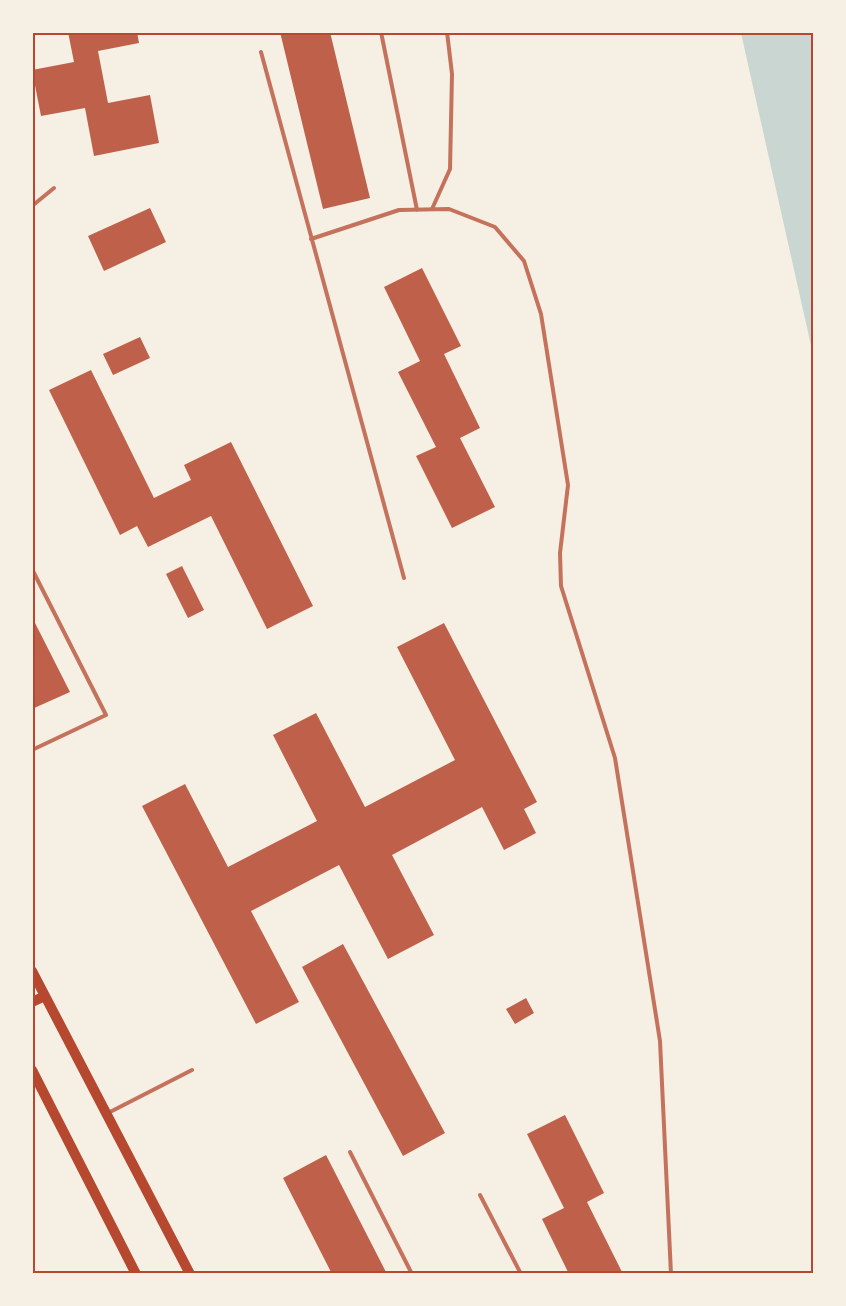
<svg xmlns="http://www.w3.org/2000/svg" width="846" height="1306" font-family="'DejaVu Sans',sans-serif">
<rect width="100%" height="100%" fill="#f6efe4"/>
<path fill="#c9d6d2" d="M 741,33 L 813,33 L 813,364 L 812,350 Z"/>
<path fill="#bf614a" d="M 68,32 L 137,32 L 139,43 L 98,51 L 108,103 L 150,95 L 159,143 L 94,156 L 85,108 L 41,116 L 32,70 L 74,62 Z
M 280,32 L 330,32 L 370,198 L 323,209 Z
M 150,208 L 166,242 L 104,271 L 88,236 Z
M 422,268 L 461,346 L 444,354 L 480,428 L 460,438 L 495,507 L 452,528 L 416,456 L 436,447 L 398,372 L 420,361 L 384,287 Z
M 140,337 L 150,358 L 113,375 L 103,354 Z
M 91,370 L 154,498 L 191,480 L 184,465 L 231,442 L 313,606 L 267,629 L 211,516 L 148,547 L 137,526 L 120,535 L 49,390 Z
M 182,566 L 204,610 L 188,618 L 166,574 Z
M 32,617 L 70,692 L 32,709 Z
M 444,623 L 537,802 L 524,809 L 536,833 L 504,850 L 482,807 L 392,855 L 434,935 L 388,959 L 339,865 L 251,911 L 299,1002 L 256,1024 L 142,806 L 185,784 L 228,867 L 317,821 L 273,735 L 316,713 L 365,807 L 455,760 L 397,647 Z
M 343,944 L 445,1133 L 403,1156 L 302,967 Z
M 526,998 L 534,1013 L 515,1024 L 506,1009 Z
M 565,1115 L 604,1193 L 587,1202 L 623,1274 L 569,1274 L 542,1219 L 564,1208 L 527,1134 Z
M 326,1155 L 387,1274 L 332,1274 L 283,1178 Z"/>
<g fill="none" stroke-linecap="round" stroke-linejoin="round">
<path stroke="#c5725c" stroke-width="4" d="M 381,32 L 417,210
M 261,52 L 404,578
M 32,206 L 54,188
M 432,209 L 450,169 L 452,74 L 447,32
M 311,239 L 399,210 L 449,209 L 495,227 L 524,261 L 541,314 L 568,485 L 560,553 L 561,586 L 615,758 L 660,1041 L 671,1274
M 32,569 L 106,715 L 32,750
M 108,1113 L 192,1070
M 350,1152 L 412,1274
M 480,1195 L 521,1274"/>
<path stroke="#b5482f" stroke-width="10" d="M 32,971 L 190,1274
M 32,1002 L 45,996
M 32,1070 L 136,1274"/>
</g>
<rect width="846" height="1306" fill="none" stroke="#f6efe4" stroke-width="68"/>
<rect x="34" y="34" width="778" height="1238" fill="none" stroke="#b5482f" stroke-width="2"/>
</svg>
